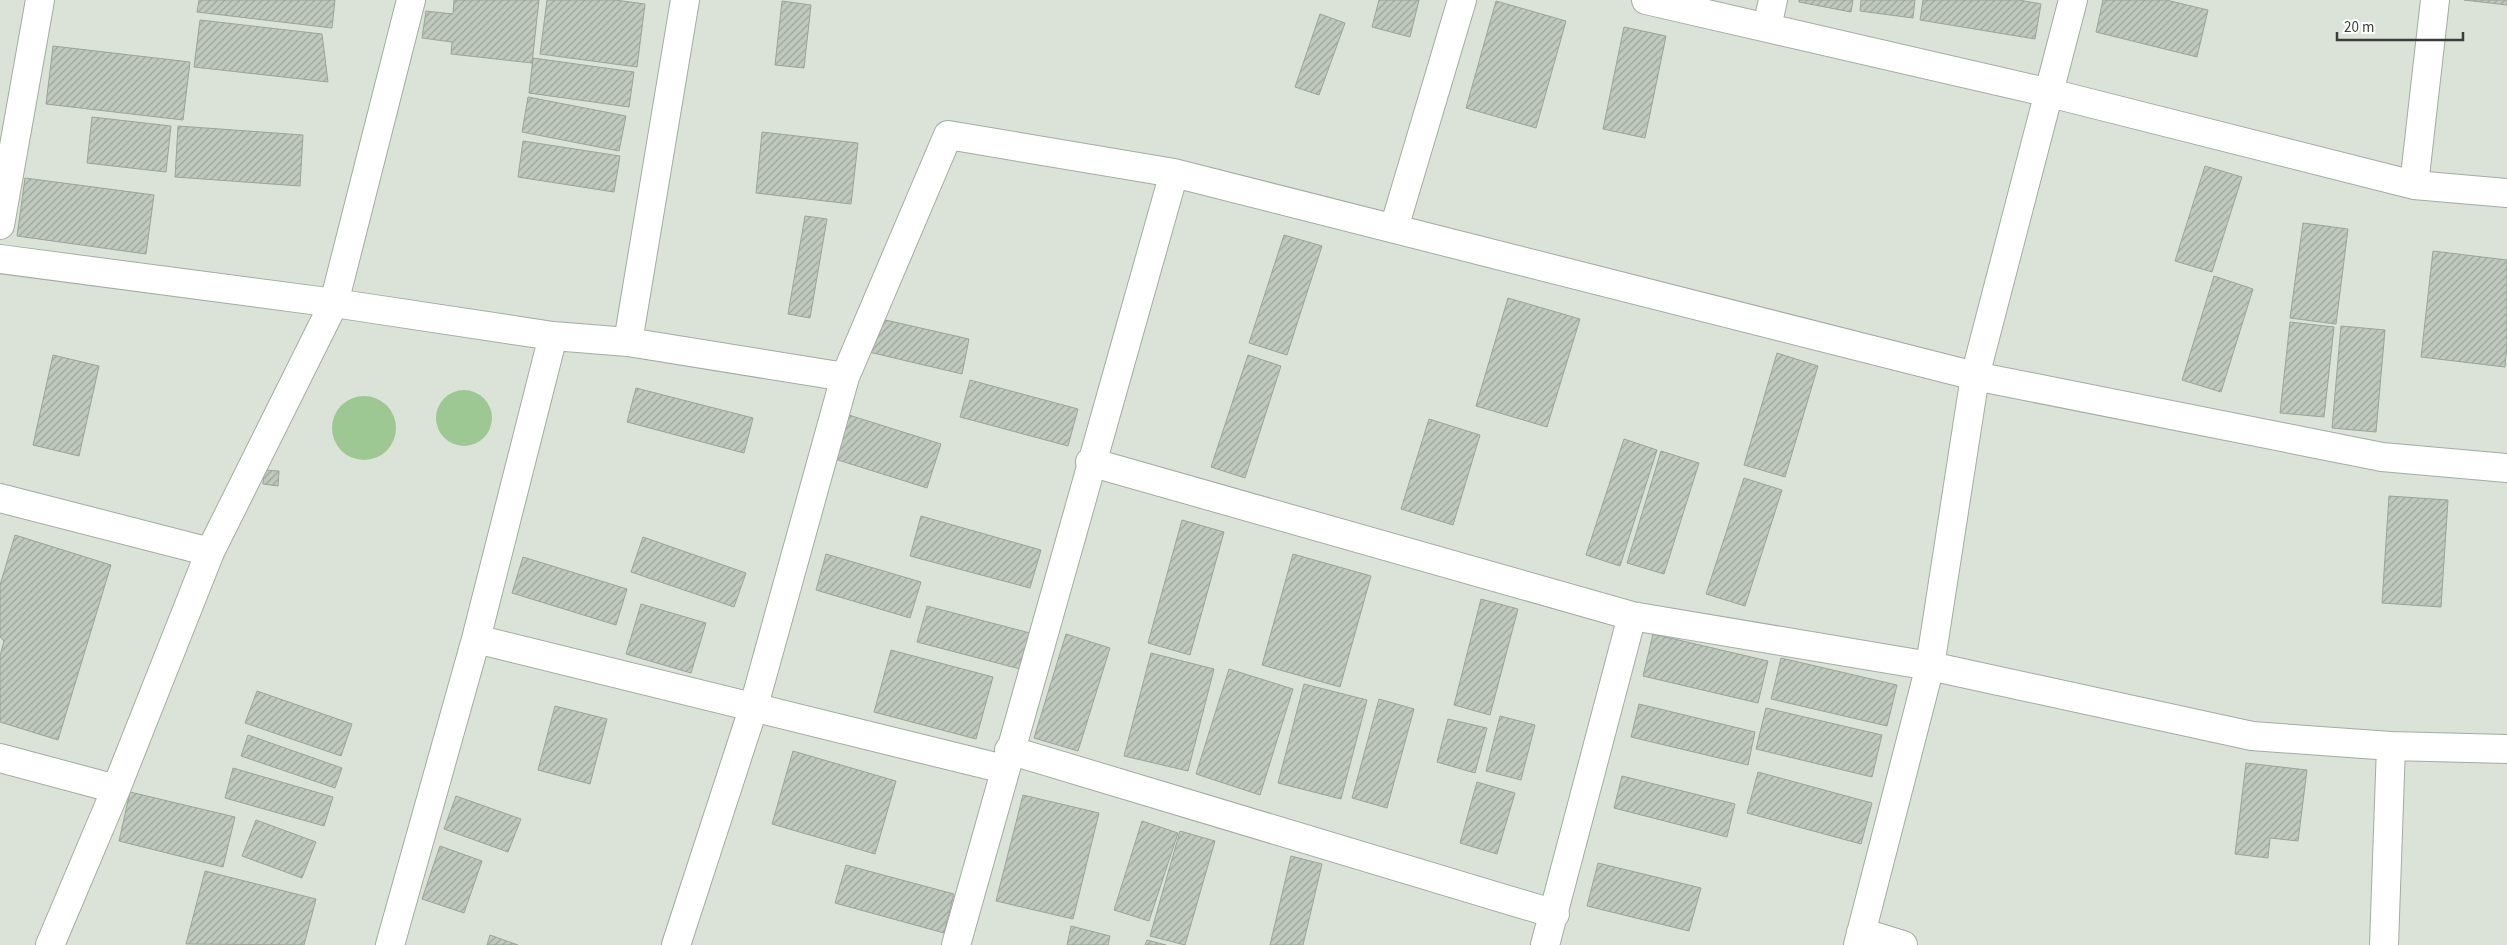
<svg xmlns="http://www.w3.org/2000/svg" width="2507" height="945" font-family="'Source Sans 3',sans-serif">
<defs>
<pattern id="building-hatch" width="6" height="6" patternUnits="userSpaceOnUse" patternTransform="scale(1.25)"><rect width="6" height="6" fill="#c0c9be"/><path d="M-1 1l2-2M0 6l6-6M5 7l2-2" fill="none" stroke="#9da49b"/></pattern>
</defs>
<rect width="100%" height="100%" fill="#dbe3d8"/>
<path fill="#9ec893" d="M436 418a28 28 0 1 1 56 0a28 28 0 1 1-56 0Z
M332 428a32 32 0 1 1 64 0a32 32 0 1 1-64 0Z"/>
<path fill="url(#building-hatch)" stroke="#9ca49a" d="M 199,0 L 335,0 L 332,28 L 197,12 Z
M 454,0 L 539,0 L 532,63 L 451,54 L 452,42 L 422,38 L 426,11 L 453,14 Z
M 547,0 L 615,0 L 645,4 L 637,67 L 540,54 Z
M 1379,0 L 1419,0 L 1410,37 L 1372,27 Z
M 1799,0 L 1853,0 L 1851,12 L 1799,2 Z
M 1861,0 L 1915,0 L 1913,18 L 1860,11 Z
M 1923,0 L 2019,0 L 2041,4 L 2035,39 L 1920,20 Z
M 2103,0 L 2166,0 L 2208,10 L 2197,57 L 2096,32 Z
M 2464,0 L 2507,0 L 2507,5 Z
M 782,1 L 811,5 L 804,68 L 775,65 Z
M 1496,1 L 1566,21 L 1536,128 L 1466,108 Z
M 1320,14 L 1345,23 L 1319,95 L 1295,87 Z
M 200,20 L 322,34 L 328,82 L 194,67 Z
M 1624,27 L 1666,36 L 1645,138 L 1603,129 Z
M 53,46 L 190,62 L 183,120 L 46,104 Z
M 533,58 L 634,72 L 629,107 L 529,93 Z
M 528,97 L 626,116 L 619,151 L 522,132 Z
M 92,117 L 171,126 L 166,172 L 87,163 Z
M 178,126 L 303,135 L 300,186 L 175,177 Z
M 762,132 L 858,143 L 851,204 L 756,193 Z
M 523,141 L 620,156 L 614,192 L 518,177 Z
M 2205,166 L 2242,177 L 2212,272 L 2175,261 Z
M 25,178 L 154,195 L 146,254 L 17,236 Z
M 805,216 L 827,219 L 810,318 L 788,314 Z
M 2303,223 L 2348,229 L 2336,324 L 2290,318 Z
M 1284,235 L 1322,246 L 1287,355 L 1249,343 Z
M 2433,251 L 2507,260 L 2507,345 L 2505,367 L 2421,357 Z
M 2214,276 L 2253,289 L 2221,392 L 2182,380 Z
M 1508,298 L 1580,319 L 1547,427 L 1476,406 Z
M 859,314 L 969,339 L 962,374 L 852,348 Z
M 2290,322 L 2334,327 L 2324,417 L 2280,413 Z
M 2341,326 L 2385,330 L 2376,432 L 2332,428 Z
M 1777,353 L 1818,366 L 1785,477 L 1744,465 Z
M 53,355 L 99,366 L 79,456 L 33,445 Z
M 1248,355 L 1281,366 L 1245,478 L 1211,467 Z
M 970,380 L 1078,409 L 1068,446 L 960,417 Z
M 636,388 L 753,418 L 744,453 L 627,422 Z
M 833,410 L 941,444 L 927,488 L 819,454 Z
M 1429,419 L 1480,435 L 1453,525 L 1401,509 Z
M 1624,439 L 1657,450 L 1620,566 L 1586,555 Z
M 1661,451 L 1699,463 L 1664,574 L 1627,563 Z
M 264,470 L 279,471 L 278,486 L 263,484 Z
M 1744,478 L 1782,490 L 1745,606 L 1706,594 Z
M 2389,496 L 2448,500 L 2441,607 L 2382,603 Z
M 921,516 L 1041,550 L 1030,588 L 910,556 Z
M 1182,520 L 1224,532 L 1190,655 L 1148,643 Z
M 15,535 L 111,565 L 58,740 L 0,722 L 0,656 L 4,641 L 0,637 L 0,585 Z
M 643,537 L 746,573 L 734,607 L 631,572 Z
M 826,554 L 921,582 L 910,618 L 816,590 Z
M 1293,554 L 1371,576 L 1340,687 L 1262,665 Z
M 523,557 L 627,589 L 616,625 L 512,593 Z
M 1481,599 L 1518,609 L 1490,715 L 1454,705 Z
M 641,604 L 706,623 L 691,673 L 626,654 Z
M 927,606 L 1030,633 L 1020,669 L 917,642 Z
M 1066,634 L 1110,648 L 1078,751 L 1034,738 Z
M 1653,634 L 1768,661 L 1758,703 L 1643,676 Z
M 891,650 L 993,677 L 976,739 L 874,712 Z
M 1151,653 L 1214,669 L 1188,771 L 1124,756 Z
M 1781,658 L 1897,685 L 1887,726 L 1771,699 Z
M 1229,669 L 1293,689 L 1260,795 L 1196,774 Z
M 1304,684 L 1367,700 L 1341,799 L 1278,783 Z
M 257,691 L 352,724 L 341,756 L 245,723 Z
M 1379,699 L 1414,709 L 1387,808 L 1352,798 Z
M 1639,704 L 1755,732 L 1748,765 L 1631,737 Z
M 555,706 L 607,719 L 590,784 L 538,770 Z
M 1766,708 L 1882,735 L 1872,777 L 1756,749 Z
M 1500,716 L 1535,725 L 1521,780 L 1486,771 Z
M 1448,719 L 1487,728 L 1475,773 L 1437,762 Z
M 248,735 L 342,768 L 335,788 L 241,756 Z
M 793,751 L 896,781 L 875,854 L 772,824 Z
M 2246,763 L 2307,770 L 2298,841 L 2270,838 L 2268,858 L 2235,854 Z
M 233,768 L 333,797 L 324,826 L 225,798 Z
M 1758,772 L 1872,803 L 1861,844 L 1747,813 Z
M 1622,776 L 1735,804 L 1727,837 L 1614,808 Z
M 1477,782 L 1515,793 L 1497,854 L 1460,843 Z
M 130,792 L 235,817 L 223,867 L 119,841 Z
M 1023,795 L 1099,813 L 1073,919 L 996,901 Z
M 456,796 L 521,819 L 508,852 L 444,829 Z
M 256,820 L 316,842 L 302,878 L 242,856 Z
M 1142,821 L 1178,833 L 1149,921 L 1114,910 Z
M 1180,831 L 1215,841 L 1185,945 L 1150,936 Z
M 440,846 L 482,861 L 464,913 L 422,899 Z
M 1291,856 L 1322,864 L 1303,945 L 1270,945 Z
M 1598,863 L 1701,888 L 1689,931 L 1587,906 Z
M 846,865 L 954,894 L 944,933 L 835,903 Z
M 205,871 L 316,899 L 304,945 L 186,944 Z
M 1071,926 L 1110,936 L 1108,945 L 1067,945 Z
M 490,935 L 518,945 L 487,945 Z
M 1147,940 L 1166,945 L 1145,945 Z"/>
<g fill="none" stroke-linecap="round" stroke-linejoin="round">
<g stroke="#a3aca1" stroke-width="30">
<path id="street" d="M 1646,0 L 2050,93 L 2414,185 L 2507,193
M 1767,27 L 1773,0
M 2414,185 L 2435,0
M 0,225 L 40,0
M 1394,228 L 1462,0
M 0,259 L 334,303 L 553,336 L 628,342 L 845,377
M 628,342 L 685,0
M 1090,462 L 1632,616 L 1930,666 L 1975,376 L 2073,0
M 0,498 L 210,552 L 116,789 L 50,945
M 210,552 L 334,303 L 411,0
M 476,639 L 553,336
M 2391,746 L 2507,749
M 1009,750 L 1555,914
M 0,758 L 116,789
M 1861,932 L 1903,945
M 390,945 L 476,639 L 1004,769
M 676,945 L 753,709 L 845,377 L 948,135 L 1174,173 L 1975,376 L 2382,457 L 2507,468
M 956,945 L 1174,173
M 1545,945 L 1632,616
M 1858,945 L 1930,666 L 2252,736 L 2391,746 L 2384,945"/>
</g>
<use href="#street" stroke="#fff" stroke-width="28"/>
</g>
<path d="M2337 32v8h126v-8" fill="none" stroke="#3a3d39" stroke-width="2.5"/>
<text x="2344" y="32" font-size="15" fill="#3a3d39" stroke="#ffffff" stroke-width="4" paint-order="stroke">20 m</text>
</svg>
